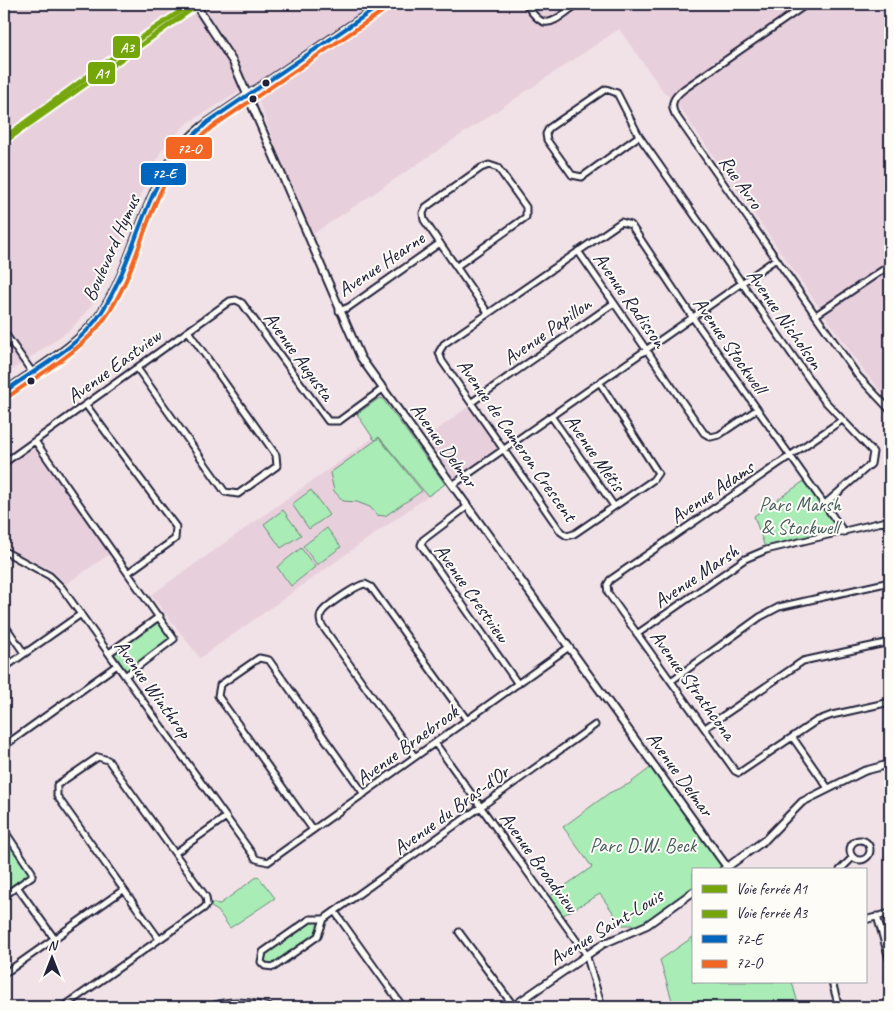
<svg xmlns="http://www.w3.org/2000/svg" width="894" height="1011" font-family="Caveat,sans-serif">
<rect width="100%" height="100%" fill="#f1e2e7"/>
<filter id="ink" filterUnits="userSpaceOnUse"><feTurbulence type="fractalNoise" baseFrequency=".02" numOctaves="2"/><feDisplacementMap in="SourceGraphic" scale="10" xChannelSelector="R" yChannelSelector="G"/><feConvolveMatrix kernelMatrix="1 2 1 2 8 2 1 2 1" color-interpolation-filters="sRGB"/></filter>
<g filter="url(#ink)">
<path fill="#e8cfdc" d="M 4,4 L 890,4 L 890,402 L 864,371 L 679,107 L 663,91 L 619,29 L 310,236 L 252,84 L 186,124 L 161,151 L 92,305 L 71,329 L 4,376 Z
M 468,407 L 497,448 L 454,478 L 426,438 Z
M 379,437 L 428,496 L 200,658 L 151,595 L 373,438 L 375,440 Z
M 34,449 L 110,554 L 66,584 L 53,571 L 4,546 L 4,468 L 28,451 Z"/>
<path fill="#a9ecb6" stroke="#668778" d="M 382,398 L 445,484 L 428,496 L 379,437 L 375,440 L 373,438 L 357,414 L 378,399 Z
M 379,438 L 422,491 L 385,516 L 377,515 L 370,507 L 357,502 L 343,501 L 334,491 L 330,473 Z
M 807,479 L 844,532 L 766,550 L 754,516 Z
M 311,490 L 329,515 L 309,529 L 292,504 Z
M 283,510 L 301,535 L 281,548 L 264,524 Z
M 327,528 L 341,547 L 317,565 L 303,546 Z
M 301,548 L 315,567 L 291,586 L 277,567 Z
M 157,620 L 170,638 L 127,671 L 113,652 Z
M 653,766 L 727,867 L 723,870 L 693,870 L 693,892 L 647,925 L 622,925 L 600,894 L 560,917 L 546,899 L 592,867 L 563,827 L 609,793 L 629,784 Z
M 4,830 L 32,876 L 4,896 Z
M 258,876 L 275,898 L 230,928 L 218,911 L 211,907 L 212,903 L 220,904 Z
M 310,919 L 324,919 L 318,936 L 274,967 L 261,962 L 263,952 Z
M 693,937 L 693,982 L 792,982 L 799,1007 L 674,1007 L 660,960 Z"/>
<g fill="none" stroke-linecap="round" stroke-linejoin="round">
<g stroke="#22223b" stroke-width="9">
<path id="minor" d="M 526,4 C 546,35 552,21 578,4
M 807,4 L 684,89 C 675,96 669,103 675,114 L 858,376 L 890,410
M 639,136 L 582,177 L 572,175 L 547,140 L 546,134 L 549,128 L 606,89 L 617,93 L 639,136 L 823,399 L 873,452 L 871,464 L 825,504
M 578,251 L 704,433 L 711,437 L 719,435 L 756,410
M 457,266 L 526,217 L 526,207 L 498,168 L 489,165 L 481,168 L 426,207 L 423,213 L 424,220 L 488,313
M 339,311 L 349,307 L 440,243
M 816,315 L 890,265
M 4,332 L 32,372
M 137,368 L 225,492 L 238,494 L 277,466 L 276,455 L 188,331
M 600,383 L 658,473 L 653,480 L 574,534 L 567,536 L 561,532 L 442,361 L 439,352 L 444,344 L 621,222 L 631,225 L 693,318 L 844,532
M 472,402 L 614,303
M 86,405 L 176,527 L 175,539 L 129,572
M 551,416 L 614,506
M 842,420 L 610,580 L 607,585 L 608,593 L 735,771 L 739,773 L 816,721 L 832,715 L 890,702
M 35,441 L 174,639 L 125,676
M 4,463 L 230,301 L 236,300 L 242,303 L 328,421 L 339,421 L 384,388
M 454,484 L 776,259
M 468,506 L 423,540 L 421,545 L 518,684
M 885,522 L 890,530
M 4,551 L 50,576 L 62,588 L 256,859 L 268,862 L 569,647
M 4,624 L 24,653
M 637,634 L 745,559 L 766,550 L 890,520
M 109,653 L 160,616
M 4,668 L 81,614
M 671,681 L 760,617 L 779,607 L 890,582
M 705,728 L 803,661 L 890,642
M 793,738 L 828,788
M 435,743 L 586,954 L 602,1007
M 4,746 L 117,665
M 415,757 L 321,624 C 320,620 319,616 322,612 C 327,605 357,585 365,584 L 371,587 L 467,720
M 4,830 L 32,872 L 32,876 L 4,896
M 313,830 L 218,696 L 220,685 L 259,658 L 269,660 L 364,794
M850 850a10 10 0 1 1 20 0a10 10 0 1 1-20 0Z
M 175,853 L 226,817
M 840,870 L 853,857
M 18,888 L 54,938
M 335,912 L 403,1007
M 877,916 L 890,962
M 310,919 L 324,919 L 318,936 L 274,967 L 265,966 L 261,962 L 263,952 Z
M 324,919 L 595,725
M 865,920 L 890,913
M 459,932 L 510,1001 L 512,1007
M 4,974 L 123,890
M 832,982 L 839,1007
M 63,1007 L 204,908 L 207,904 L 206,897 L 108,760 L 98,757 L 57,785 L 57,796 L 159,939
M 208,1007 C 228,1000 249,1001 269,1007"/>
</g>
<g stroke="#22223b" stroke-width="10">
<path id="tertiary" d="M 195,4 L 233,62 L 361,358 L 727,867
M 4,392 C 35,369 80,345 101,313 C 142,251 143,168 208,122 L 382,4
M 723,870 L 765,840 L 802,802 L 864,771 L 890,764
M 512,1007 L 603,944 L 647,925 L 693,892"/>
</g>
<use href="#minor" stroke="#fdfcf7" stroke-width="5"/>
<use href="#tertiary" stroke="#fdfcf7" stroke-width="6"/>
<g stroke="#fdfcf7" stroke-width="8">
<path id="bus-1" d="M 4,392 C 37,368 78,348 101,313 C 131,267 140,210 169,164 C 179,147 194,135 208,122 L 382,4"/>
</g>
<g stroke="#fdfcf7" stroke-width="8">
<path id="bus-2" d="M 8,397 C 41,373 81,352 105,318 C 138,272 144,212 175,166 C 185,150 198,139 212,127 L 386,9"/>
</g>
<use href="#bus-1" stroke="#0065bd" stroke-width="4"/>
<use href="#bus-2" stroke="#f26522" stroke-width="4"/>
<g stroke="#fdfcf7" stroke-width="9">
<path id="rail-1" d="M 4,142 L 199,4"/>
</g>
<g stroke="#fdfcf7" stroke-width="9">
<path id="rail-2" d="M 4,138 L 130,45 L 191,4"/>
</g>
<use href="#rail-1" stroke="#75a609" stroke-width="5"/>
<use href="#rail-2" stroke="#75a609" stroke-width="5"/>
</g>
</g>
<g fill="#22223b" stroke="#fdfcf7" stroke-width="2">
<circle cx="266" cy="83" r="4.5"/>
<circle cx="253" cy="99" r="4.5"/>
<circle cx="31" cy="381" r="4.5"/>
</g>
<g text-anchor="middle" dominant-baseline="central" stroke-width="4" stroke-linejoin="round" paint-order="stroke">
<g font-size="20" fill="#22223b" stroke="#fdfcf7">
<text transform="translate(741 182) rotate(55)">Rue Avro</text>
<text transform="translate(111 248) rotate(-66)">Boulevard Hymus</text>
<text transform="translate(381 264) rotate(-34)">Avenue Hearne</text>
<text transform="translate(630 300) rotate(55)">Avenue Radisson</text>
<text transform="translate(785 319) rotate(55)">Avenue Nicholson</text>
<text transform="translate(547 331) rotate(-35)">Avenue Papillon</text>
<text transform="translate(730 345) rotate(55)">Avenue Stockwell</text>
<text transform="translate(299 356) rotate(54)">Avenue Augusta</text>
<text transform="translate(114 366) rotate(-36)">Avenue Eastview</text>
<text transform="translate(517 440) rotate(55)">Avenue de Cameron Crescent</text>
<text transform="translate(444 445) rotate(54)">Avenue Delmar</text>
<text transform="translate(595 453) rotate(55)">Avenue Métis</text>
<text transform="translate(712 492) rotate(-34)">Avenue Adams</text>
<text transform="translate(696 576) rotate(-34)">Avenue Marsh</text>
<text transform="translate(472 593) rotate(55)">Avenue Crestview</text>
<text transform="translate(693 685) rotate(54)">Avenue Strathcona</text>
<text transform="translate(153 689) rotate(54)">Avenue Winthrop</text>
<text transform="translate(407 745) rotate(-36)">Avenue Braebrook</text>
<text transform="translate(680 774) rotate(54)">Avenue Delmar</text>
<text transform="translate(451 810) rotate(-36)">Avenue du Bras-d'Or</text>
<text transform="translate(539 862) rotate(54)">Avenue Broadview</text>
<text transform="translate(606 927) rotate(-31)">Avenue Saint-Louis</text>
</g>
<g font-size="20" fill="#4a5f60" stroke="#fdfcf7">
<text x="800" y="504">Parc Marsh<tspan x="800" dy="23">&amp; Stockwell</tspan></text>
<text x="643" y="845">Parc D.W. Beck</text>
</g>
</g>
<g stroke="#fdfcf7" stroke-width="2">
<rect x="112" y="35" width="29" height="24" rx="5" fill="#75a609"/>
<rect x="87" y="61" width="29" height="24" rx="5" fill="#75a609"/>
<rect x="165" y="136" width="48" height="24" rx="5" fill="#f26522"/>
<rect x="140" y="162" width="47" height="24" rx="5" fill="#0065bd"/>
</g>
<g font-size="14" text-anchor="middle" font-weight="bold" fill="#fff">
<text x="127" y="52">A3</text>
<text x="102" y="78">A1</text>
<text x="189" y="153">72-O</text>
<text x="164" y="178">72-E</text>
</g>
<rect width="894" height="1011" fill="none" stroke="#fdfcf7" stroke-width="20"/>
<rect x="10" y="10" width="874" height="991" fill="none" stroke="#22223b" stroke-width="2" filter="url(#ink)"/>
<rect x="692" y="868" width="175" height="115" fill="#fdfcf7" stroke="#a5a5ac"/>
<rect x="702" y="885" width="25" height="8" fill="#75a609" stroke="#a5a5ac"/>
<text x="736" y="894" font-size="15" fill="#22223b">Voie ferrée A1</text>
<rect x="702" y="910" width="25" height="8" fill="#75a609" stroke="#a5a5ac"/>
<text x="736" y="918" font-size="15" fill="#22223b">Voie ferrée A3</text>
<rect x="702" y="935" width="25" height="8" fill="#0065bd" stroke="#a5a5ac"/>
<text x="736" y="944" font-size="15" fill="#22223b">72-E</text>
<rect x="702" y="960" width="25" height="8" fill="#f26522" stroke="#a5a5ac"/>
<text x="736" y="968" font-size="15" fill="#22223b">72-O</text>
<g transform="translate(52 958)" stroke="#fdfcf7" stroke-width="4" paint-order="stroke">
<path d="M0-4L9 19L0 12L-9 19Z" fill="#22223b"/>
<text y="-8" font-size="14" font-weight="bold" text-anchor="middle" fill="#22223b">N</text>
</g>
</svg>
